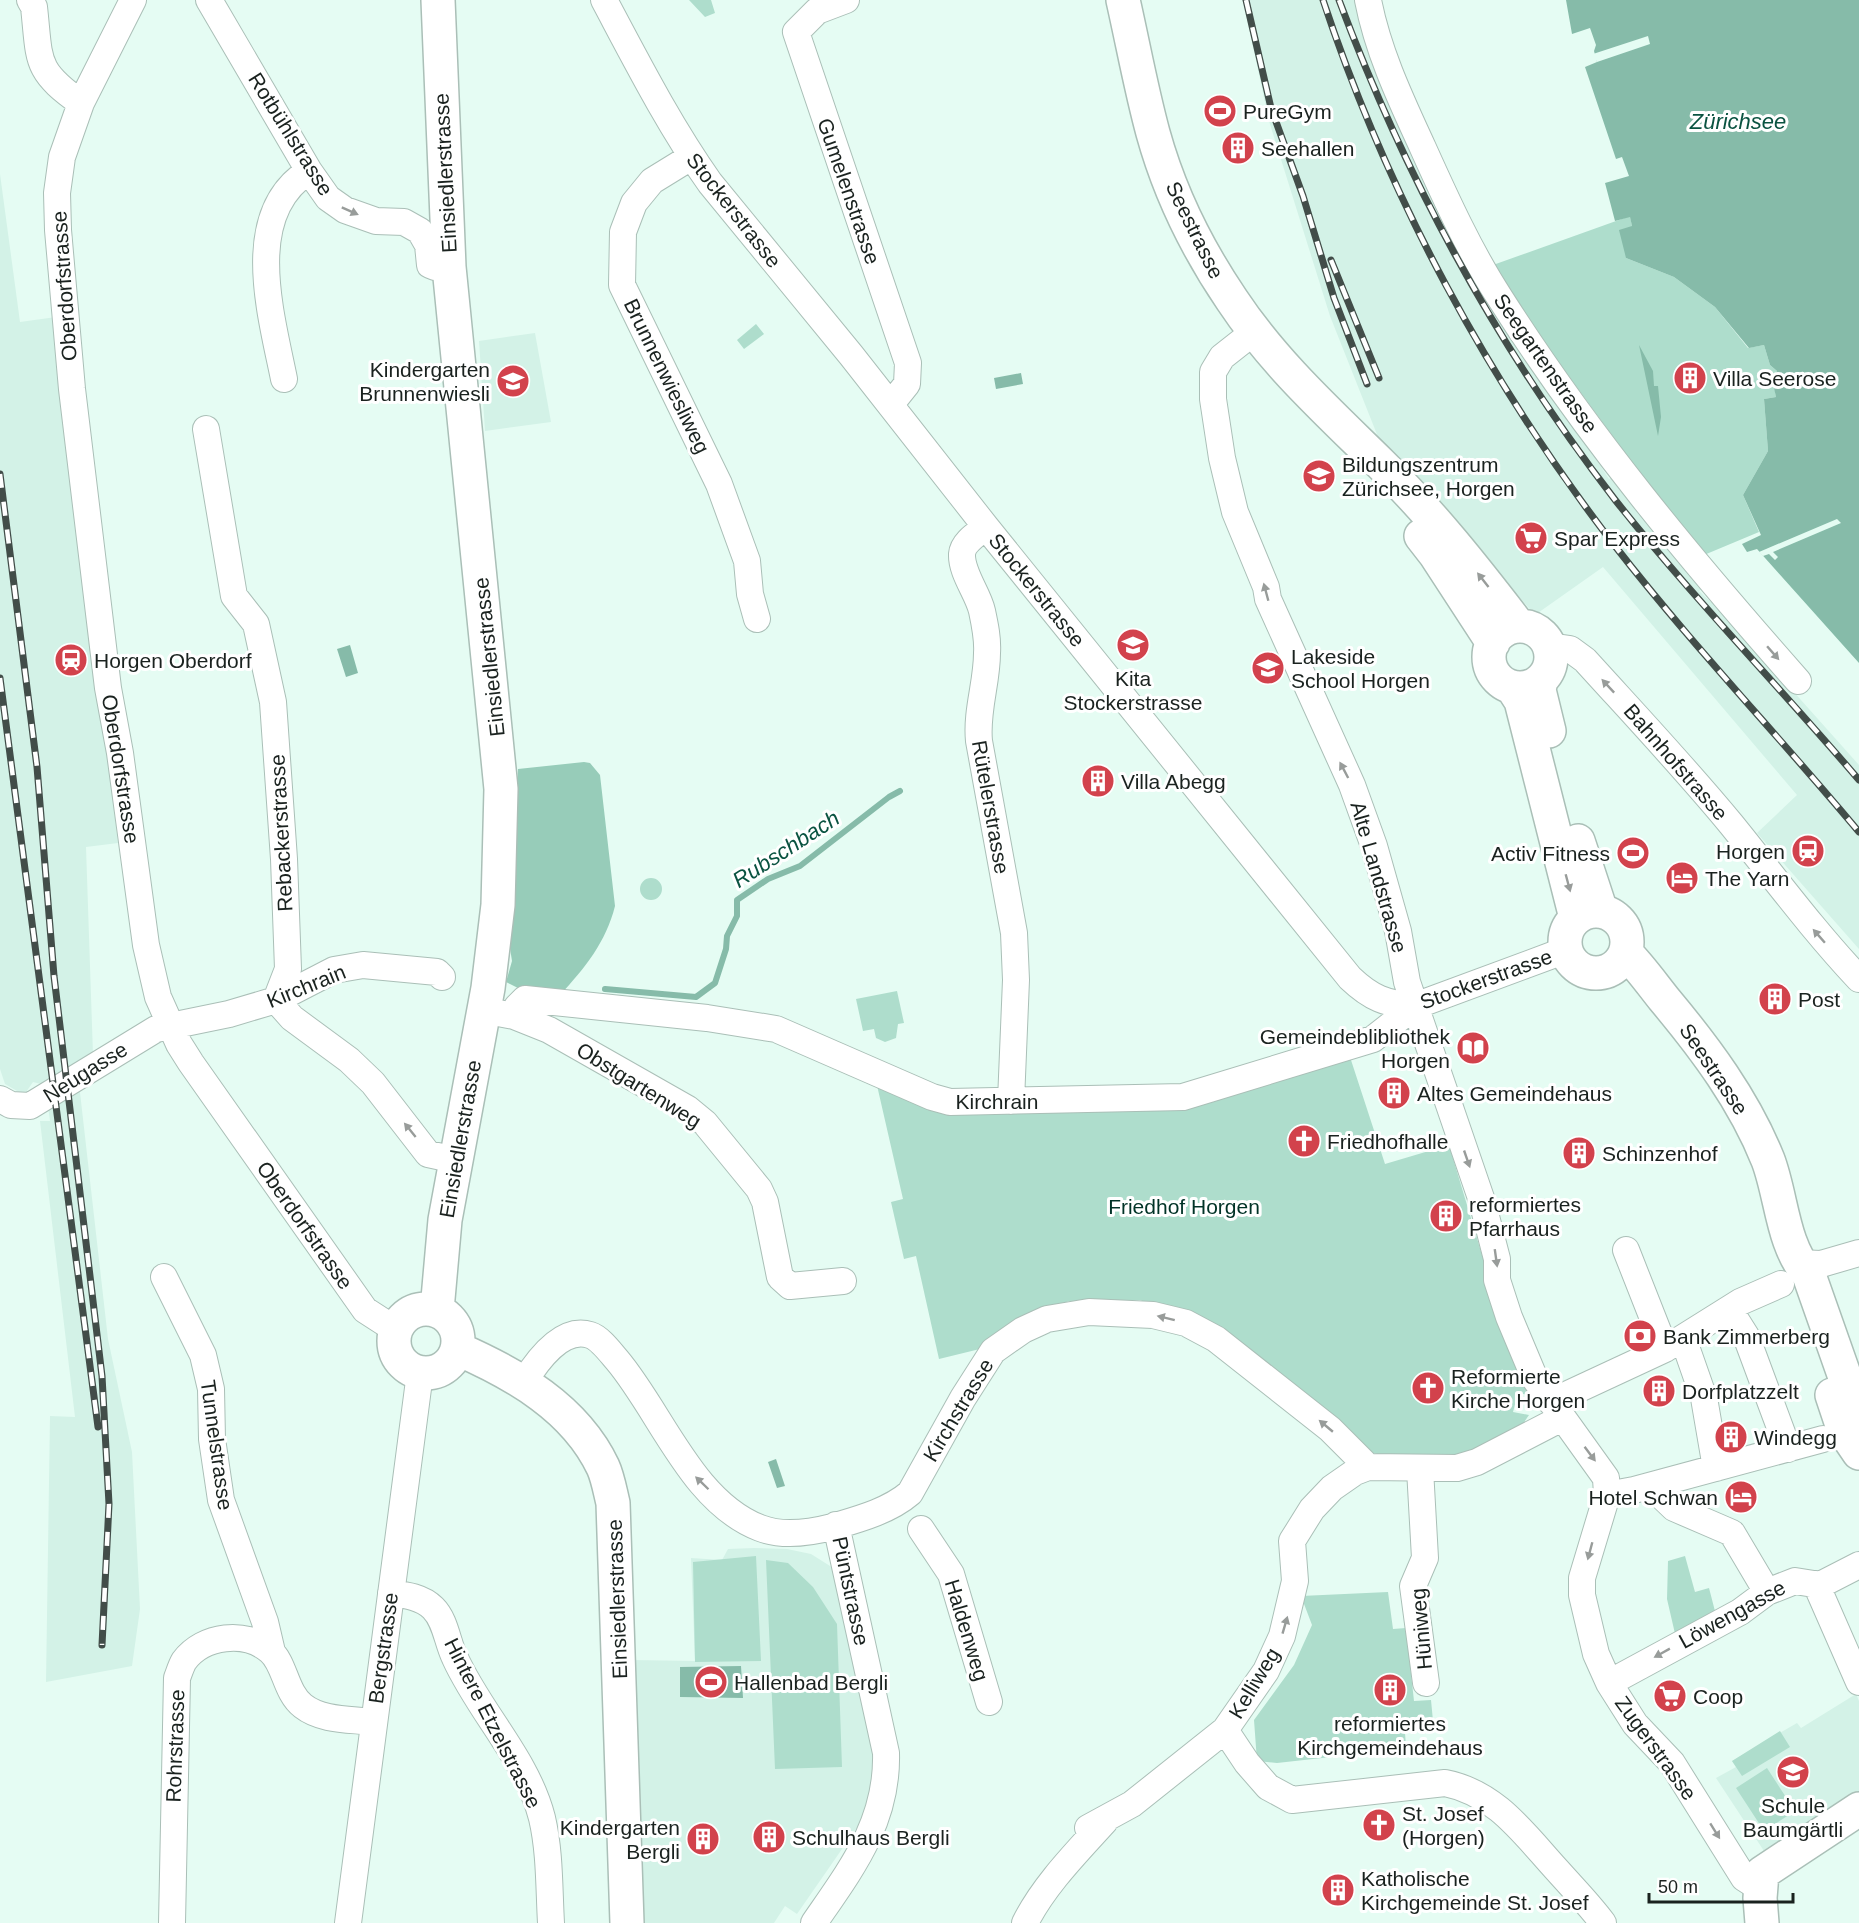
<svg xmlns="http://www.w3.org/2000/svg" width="1859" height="1923" font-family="Arial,sans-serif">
<rect width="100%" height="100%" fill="#e5fcf3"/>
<path fill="#d3f2e7" d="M 1243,0 L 1357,0 L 1517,340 L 1609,479 L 1615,475 L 1706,585 L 1699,591 L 1727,617 L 1859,765 L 1859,949 L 1757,833 L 1797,795 L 1603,567 L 1535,615 L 1378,437 L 1330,316 L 1269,121 Z
M 0,174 L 20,322 L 56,317 L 118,843 L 86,847 L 93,1055 L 77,1066 L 108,1339 L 132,1452 L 140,1609 L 132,1666 L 46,1682 L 50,1416 L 75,1417 L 40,1121 L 50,1121 L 45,1085 L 33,1082 L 24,1095 L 5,1084 L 0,1069 Z
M 535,333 L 551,422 L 485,431 L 479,341 Z
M 754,1548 L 787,1549 L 811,1554 L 838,1571 L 873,1742 L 872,1784 L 860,1823 L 797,1914 L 785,1906 L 774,1923 L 640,1923 L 630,1660 L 695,1661 L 691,1558 L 722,1560 L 728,1549 Z
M 1856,1694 L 1859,1701 L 1859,1797 L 1780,1846 L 1764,1851 L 1716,1778 L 1736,1767 L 1732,1761 L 1797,1723 L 1801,1728 Z"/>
<path fill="#aeddcc" d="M 689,0 L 711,0 L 715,13 L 705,17 Z
M 1630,216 L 1632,226 L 1626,258 L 1674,277 L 1715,307 L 1748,348 L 1764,345 L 1770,365 L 1777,371 L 1773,379 L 1776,397 L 1764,399 L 1768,451 L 1743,495 L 1759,532 L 1704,555 L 1641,475 L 1508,293 L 1493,265 Z
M 756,324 L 764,334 L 744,349 L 737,340 Z
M640 889a11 11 0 1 1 22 0a11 11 0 1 1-22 0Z
M 897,991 L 904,1023 L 898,1024 L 896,1038 L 885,1042 L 876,1038 L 874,1029 L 863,1031 L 856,999 Z
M 1350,1057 L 1385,1164 L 1449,1145 L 1500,1315 L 1533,1396 L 1518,1393 L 1513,1412 L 1529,1415 L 1516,1434 L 1504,1444 L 1418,1464 L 1365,1451 L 1212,1329 L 1140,1300 L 1069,1301 L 1019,1320 L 988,1347 L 939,1359 L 916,1256 L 904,1259 L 891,1202 L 903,1199 L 876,1081 L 951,1108 L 1170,1102 L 1247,1091 Z
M 756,1556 L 761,1661 L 695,1662 L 693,1562 Z
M 1685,1556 L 1695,1592 L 1709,1588 L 1716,1615 L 1676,1638 L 1667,1599 L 1668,1561 Z
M 766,1560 L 788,1563 L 813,1587 L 837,1624 L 842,1767 L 775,1769 Z
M 1388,1592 L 1393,1629 L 1406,1628 L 1414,1701 L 1431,1700 L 1433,1721 L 1414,1723 L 1415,1731 L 1405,1733 L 1406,1746 L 1401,1748 L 1348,1756 L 1347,1746 L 1330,1747 L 1331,1757 L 1277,1763 L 1257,1761 L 1254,1720 L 1294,1665 L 1312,1625 L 1301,1596 Z
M 1780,1731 L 1790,1747 L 1742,1776 L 1732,1761 Z
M 1767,1768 L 1795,1811 L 1764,1831 L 1736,1788 Z"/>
<path fill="#97ccb9" d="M 584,762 L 590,763 L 600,775 L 615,906 C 606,942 585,968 560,995 L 520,989 L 506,982 L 512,961 L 510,948 L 518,769 Z"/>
<path fill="#86bba9" d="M 1566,0 L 1859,0 L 1859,663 L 1757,549 L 1747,552 L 1742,544 L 1761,535 L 1743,495 L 1768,451 L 1764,399 L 1776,397 L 1772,379 L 1777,371 L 1770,365 L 1764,345 L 1749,348 L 1715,307 L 1674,277 L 1626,258 L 1619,230 L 1632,226 L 1630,217 L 1615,221 L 1605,183 L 1629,176 L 1622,157 L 1616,159 L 1585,67 L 1597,62 L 1594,51 L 1596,45 L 1590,28 L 1572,34 Z
M 1639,345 L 1653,371 L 1654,386 L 1658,386 L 1661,417 L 1658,436 Z
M 1021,373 L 1023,384 L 996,389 L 994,378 Z
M 350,645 L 358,673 L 346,677 L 337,649 Z
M 776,1459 L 785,1486 L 777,1488 L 768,1462 Z
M 741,1666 L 743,1698 L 680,1697 L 680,1667 Z"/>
<path fill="#e5fcf3" d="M 1648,36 L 1650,44 L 1597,62 L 1593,54 Z
M 1837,519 L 1841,523 L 1773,552 L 1778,557 L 1775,560 L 1769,554 L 1763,556 L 1759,552 Z"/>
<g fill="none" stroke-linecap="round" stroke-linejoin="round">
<path stroke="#86bba9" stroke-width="6" d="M 605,989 L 696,997 L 715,983 L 726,949 L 727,936 L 737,916 L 737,900 L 768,879 L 800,866 L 889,797 L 900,791"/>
<g stroke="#aabfb7" stroke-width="28">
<path id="minor" d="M 30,0 L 34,7 C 40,61 34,70 81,103
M 133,0 L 81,103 L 62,157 L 57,193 L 58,230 L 72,389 L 108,688 L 120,753 L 146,945 L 158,997 L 179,1044 L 191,1063 L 365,1310 L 396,1330
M 209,0 L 309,171 L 328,198 L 345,210 L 376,221 L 404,222 L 420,231 L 428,245 L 430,265 L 435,267 L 449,267
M 604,0 C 637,62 669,125 710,183 L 851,355 L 986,527 L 1350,978 C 1371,998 1386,1004 1415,1006 L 1566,950
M 846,0 L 817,11 L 796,32 L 908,363 L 907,384 L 891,404
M 1368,0 C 1378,52 1401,100 1423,148 C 1446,199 1470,252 1500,298 C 1587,435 1691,560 1798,681
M 691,157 L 652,181 L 634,203 L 623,232 L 622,285 L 719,484 L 747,561 L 750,594 L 757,619
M 1255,331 L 1222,357 L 1213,372 L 1213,399 L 1222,458 L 1235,512 L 1266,587 L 1268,599 L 1352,785 L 1374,846 L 1398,931 L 1407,982 L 1482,1201 L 1497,1259 L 1497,1280 L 1509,1317 L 1535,1379 L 1606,1478 L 1607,1495 L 1582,1578 L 1582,1595 L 1596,1654 L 1609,1683 L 1635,1724 L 1672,1763 L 1744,1878 L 1761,1889
M 284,379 C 271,314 241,213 309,171
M 206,429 L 234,596 L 256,624 L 273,702 L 284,859 L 288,969 L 276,1000 L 292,1018 L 349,1060 L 373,1083 L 428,1154 L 456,1160
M 986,527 C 977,534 963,542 962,554 C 961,573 978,593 982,611 C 985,625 988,639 987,653 C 987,683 976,711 979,741 L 1014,933 L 1016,980 L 1011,1101
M 1549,646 L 1570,649 L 1585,660 C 1634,714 1684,767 1731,824 C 1774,877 1812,929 1859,979
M 498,1013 L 514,1016 L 549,1030 L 688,1109 L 705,1123 L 759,1189 L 765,1202 L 780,1277 L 790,1286 L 843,1281
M 514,1016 L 517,1007 L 525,999 L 707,1018 L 776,1029 L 932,1097 L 950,1102 L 1183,1097 L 1373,1039 L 1415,1006
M 0,1099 L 11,1105 L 30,1106 L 156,1029 L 229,1014 L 276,1000 L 334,970 L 363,965 L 437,972 L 442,977
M 1626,1250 L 1665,1349
M 1798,1263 L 1821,1264 L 1859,1253
M 164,1277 L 203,1355 L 211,1389 L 212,1439 L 221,1500 L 265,1622 L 272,1652
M 1729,1309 L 1746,1336 L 1788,1449
M 1683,1338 L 1704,1398 L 1716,1468
M 524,1382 C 537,1361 562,1326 590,1335 C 600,1338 610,1352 617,1360 C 661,1412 692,1502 760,1528 C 783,1537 809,1533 832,1527 C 859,1519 889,1511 910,1493 L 963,1398 L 993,1351 L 1023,1330 L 1047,1319 L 1089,1312 L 1153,1315 L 1186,1323 L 1216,1339 L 1330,1429 L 1368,1467
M 1551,1402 L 1665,1349 L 1740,1302 L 1781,1284
M 1420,1469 L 1425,1558 L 1413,1586 L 1426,1683
M 1651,1486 L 1674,1508 L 1732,1533 L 1767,1592
M 1607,1495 L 1634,1490 L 1823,1439
M 921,1529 L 951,1574 L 989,1702
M 1816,1584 L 1859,1682
M 391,1593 C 406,1595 422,1597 433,1608 C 446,1621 447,1642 455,1658 C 480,1713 527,1759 542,1818 C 550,1852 549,1889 551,1923
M 1609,1683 L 1740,1612 L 1767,1592 L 1795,1581 L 1820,1585 L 1859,1565
M 1225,1730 L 1247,1763 L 1268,1787 L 1292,1800 L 1445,1783 C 1496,1793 1524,1834 1557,1870 C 1573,1888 1589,1904 1603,1923
M 1088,1828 L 1132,1804 L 1225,1730 L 1266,1671 L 1282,1636 L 1295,1581 L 1292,1541 L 1312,1509 L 1332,1488 L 1355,1472 L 1368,1467 L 1457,1468 L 1477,1462 L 1562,1418
M 172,1923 L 177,1678 C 179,1673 181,1666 184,1661 C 203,1635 246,1630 270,1651 C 285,1663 285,1692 303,1706 C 322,1721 351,1719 373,1722
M 348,1923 L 420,1373
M 814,1923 C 851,1869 888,1822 886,1753 L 836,1525
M 1025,1923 C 1044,1885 1077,1852 1105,1821"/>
</g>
<g stroke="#aabfb7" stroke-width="36">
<path id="major" d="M 1123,0 C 1133,44 1141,89 1153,133 C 1169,191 1198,250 1232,300 C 1273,362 1328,412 1381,464 C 1431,513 1476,570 1519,626
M 1421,536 L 1435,554 L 1493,643
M1489 657a31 31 0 1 1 62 0a31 31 0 1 1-62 0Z
M 1541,680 L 1539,690 L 1549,731
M 1512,687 L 1521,701 L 1576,918
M 1578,841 L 1601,911
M1565 942a31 31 0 1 1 62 0a31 31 0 1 1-62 0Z
M 1626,953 C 1640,967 1652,984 1664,999 C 1705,1048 1744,1100 1768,1160 C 1782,1197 1782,1245 1809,1275 L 1859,1417
M394 1341a32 32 0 1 1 64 0a32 32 0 1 1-64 0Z
M 437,1310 L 445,1220 L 488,988 L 498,905 L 501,789 L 449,267 L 438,0
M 458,1349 C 515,1374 575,1408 603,1467 C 608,1478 610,1491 613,1503 L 627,1923
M 1832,1395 L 1844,1431 L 1859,1453
M 1762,1923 L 1760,1898 L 1762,1873 L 1859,1809"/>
</g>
<use href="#minor" stroke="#fff" stroke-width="26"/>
<use href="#major" stroke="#fff" stroke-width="33"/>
<g stroke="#424d49" stroke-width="7">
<path id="rail" d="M 1246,0 L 1271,108 L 1303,196 L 1334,298 L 1367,384
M 1323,0 C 1388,196 1489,383 1615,546 C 1692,645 1779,736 1859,832
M 1339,0 C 1406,179 1499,350 1616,501 C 1693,598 1779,686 1859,780
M 1331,260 L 1379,378
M 0,474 L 37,767 L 54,976 L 102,1376 L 109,1504 L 102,1645
M 0,678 L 98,1427"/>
</g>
<use href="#rail" stroke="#fff" stroke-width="4.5" stroke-dasharray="14" stroke-linecap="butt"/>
</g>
<defs><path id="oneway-solid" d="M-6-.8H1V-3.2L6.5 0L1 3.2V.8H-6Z" transform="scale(1.5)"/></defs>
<g fill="#989c9a">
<use href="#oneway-solid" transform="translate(350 211) rotate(24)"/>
<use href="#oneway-solid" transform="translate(1483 580) rotate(-128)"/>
<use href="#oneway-solid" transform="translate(1266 592) rotate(-105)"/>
<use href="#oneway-solid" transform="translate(1773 653) rotate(49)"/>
<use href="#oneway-solid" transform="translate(1608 686) rotate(-133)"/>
<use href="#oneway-solid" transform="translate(1344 770) rotate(-118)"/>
<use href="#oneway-solid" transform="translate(1568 883) rotate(75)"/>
<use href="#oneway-solid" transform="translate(1819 936) rotate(-131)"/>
<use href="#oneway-solid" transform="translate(410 1130) rotate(-129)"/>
<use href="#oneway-solid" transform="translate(1467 1159) rotate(71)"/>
<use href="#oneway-solid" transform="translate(1496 1258) rotate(82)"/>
<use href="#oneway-solid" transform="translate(1166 1318) rotate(-166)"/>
<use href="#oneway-solid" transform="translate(1326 1426) rotate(-140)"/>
<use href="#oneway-solid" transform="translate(1590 1454) rotate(53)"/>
<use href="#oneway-solid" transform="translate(702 1483) rotate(-136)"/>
<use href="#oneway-solid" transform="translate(1590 1551) rotate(105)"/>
<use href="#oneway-solid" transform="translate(1285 1625) rotate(-74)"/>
<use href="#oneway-solid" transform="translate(1662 1653) rotate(151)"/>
<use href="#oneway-solid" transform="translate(1715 1831) rotate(58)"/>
</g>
<defs>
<g id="stadium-disc" transform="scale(1.725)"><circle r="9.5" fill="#d2424c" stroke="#fff"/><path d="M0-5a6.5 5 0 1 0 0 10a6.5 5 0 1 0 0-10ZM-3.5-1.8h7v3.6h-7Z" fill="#fff"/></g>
<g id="building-disc" transform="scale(1.725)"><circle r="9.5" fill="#d2424c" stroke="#fff"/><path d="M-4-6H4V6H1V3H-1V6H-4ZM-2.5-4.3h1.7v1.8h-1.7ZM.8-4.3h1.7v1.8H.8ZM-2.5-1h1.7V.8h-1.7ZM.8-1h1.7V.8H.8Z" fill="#fff"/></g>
<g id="school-disc" transform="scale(1.725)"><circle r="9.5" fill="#d2424c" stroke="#fff"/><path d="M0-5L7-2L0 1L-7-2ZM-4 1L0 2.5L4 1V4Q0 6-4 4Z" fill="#fff"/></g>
<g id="supermarket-disc" transform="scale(1.725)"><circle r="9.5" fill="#d2424c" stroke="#fff"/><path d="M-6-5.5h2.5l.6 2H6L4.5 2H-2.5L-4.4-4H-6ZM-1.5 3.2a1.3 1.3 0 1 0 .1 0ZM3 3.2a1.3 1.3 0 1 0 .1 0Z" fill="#fff"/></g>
<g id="station-disc" transform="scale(1.725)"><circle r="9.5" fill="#d2424c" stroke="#fff"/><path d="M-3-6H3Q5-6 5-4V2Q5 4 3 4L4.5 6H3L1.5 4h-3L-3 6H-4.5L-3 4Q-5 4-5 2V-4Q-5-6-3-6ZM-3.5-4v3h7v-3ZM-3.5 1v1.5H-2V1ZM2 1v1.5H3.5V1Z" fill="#fff"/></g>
<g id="hotel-disc" transform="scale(1.725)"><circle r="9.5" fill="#d2424c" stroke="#fff"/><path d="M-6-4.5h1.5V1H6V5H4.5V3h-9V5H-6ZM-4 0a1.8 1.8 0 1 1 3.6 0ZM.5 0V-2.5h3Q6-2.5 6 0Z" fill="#fff"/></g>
<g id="library-disc" transform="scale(1.725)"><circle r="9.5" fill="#d2424c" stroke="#fff"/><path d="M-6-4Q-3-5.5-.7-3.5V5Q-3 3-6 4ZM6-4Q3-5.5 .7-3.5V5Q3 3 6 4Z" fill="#fff"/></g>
<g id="church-disc" transform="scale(1.725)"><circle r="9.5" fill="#d2424c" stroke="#fff"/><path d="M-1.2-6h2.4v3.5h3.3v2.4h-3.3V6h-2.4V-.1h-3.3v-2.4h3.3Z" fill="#fff"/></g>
<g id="bank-disc" transform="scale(1.725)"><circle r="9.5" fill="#d2424c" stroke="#fff"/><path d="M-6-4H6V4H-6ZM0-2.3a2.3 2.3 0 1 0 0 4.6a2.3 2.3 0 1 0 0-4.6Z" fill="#fff"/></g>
</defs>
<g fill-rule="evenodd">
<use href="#stadium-disc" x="1220" y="111"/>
<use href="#building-disc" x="1238" y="148"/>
<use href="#building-disc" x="1690" y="378"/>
<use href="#school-disc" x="513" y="381"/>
<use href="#school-disc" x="1319" y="476"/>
<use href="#supermarket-disc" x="1531" y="538"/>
<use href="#school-disc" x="1133" y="645"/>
<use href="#station-disc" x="71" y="660"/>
<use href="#school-disc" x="1268" y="668"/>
<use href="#building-disc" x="1098" y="781"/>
<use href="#station-disc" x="1808" y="851"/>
<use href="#stadium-disc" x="1633" y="853"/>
<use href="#hotel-disc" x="1682" y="878"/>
<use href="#building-disc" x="1775" y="999"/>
<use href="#library-disc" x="1473" y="1048"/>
<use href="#building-disc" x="1394" y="1093"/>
<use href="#church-disc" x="1304" y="1141"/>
<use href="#building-disc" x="1579" y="1153"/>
<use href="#building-disc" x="1446" y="1216"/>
<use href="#bank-disc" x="1640" y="1336"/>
<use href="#church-disc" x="1428" y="1388"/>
<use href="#building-disc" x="1659" y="1391"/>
<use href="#building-disc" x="1731" y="1437"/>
<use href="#hotel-disc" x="1741" y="1497"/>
<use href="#stadium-disc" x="711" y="1682"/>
<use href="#building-disc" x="1390" y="1690"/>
<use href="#supermarket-disc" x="1670" y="1696"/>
<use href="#school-disc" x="1793" y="1772"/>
<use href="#church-disc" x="1379" y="1825"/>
<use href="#building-disc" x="769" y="1837"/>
<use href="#building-disc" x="703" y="1839"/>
<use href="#building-disc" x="1338" y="1890"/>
</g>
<g text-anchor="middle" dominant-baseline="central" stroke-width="6" stroke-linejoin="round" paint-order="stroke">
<g font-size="21" fill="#1a221f" stroke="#fff" text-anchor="start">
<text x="1243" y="111">PureGym</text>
<text x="1261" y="148">Seehallen</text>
<text x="490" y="369" text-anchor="end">Kindergarten<tspan x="490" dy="24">Brunnenwiesli</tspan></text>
<text x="1713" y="378">Villa Seerose</text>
<text x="1342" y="464">Bildungszentrum<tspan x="1342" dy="24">Zürichsee, Horgen</tspan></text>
<text x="1554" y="538">Spar Express</text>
<text x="1291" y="656">Lakeside<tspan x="1291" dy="24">School Horgen</tspan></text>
<text x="94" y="660">Horgen Oberdorf</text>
<text x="1133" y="678" text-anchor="middle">Kita<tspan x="1133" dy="24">Stockerstrasse</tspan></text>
<text x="1121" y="781">Villa Abegg</text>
<text x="1785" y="851" text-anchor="end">Horgen</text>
<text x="1610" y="853" text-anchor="end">Activ Fitness</text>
<text x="1705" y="878">The Yarn</text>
<text x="1798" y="999">Post</text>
<text x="1450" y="1036" text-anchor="end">Gemeindeblibliothek<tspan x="1450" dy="24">Horgen</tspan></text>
<text x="1417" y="1093">Altes Gemeindehaus</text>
<text x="1327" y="1141">Friedhofhalle</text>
<text x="1602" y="1153">Schinzenhof</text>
<text x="1469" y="1204">reformiertes<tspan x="1469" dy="24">Pfarrhaus</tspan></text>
<text x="1663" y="1336">Bank Zimmerberg</text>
<text x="1451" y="1376">Reformierte<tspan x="1451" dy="24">Kirche Horgen</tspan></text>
<text x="1682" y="1391">Dorfplatzzelt</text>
<text x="1754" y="1437">Windegg</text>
<text x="1718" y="1497" text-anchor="end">Hotel Schwan</text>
<text x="734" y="1682">Hallenbad Bergli</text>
<text x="1693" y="1696">Coop</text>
<text x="1390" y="1723" text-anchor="middle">reformiertes<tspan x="1390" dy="24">Kirchgemeindehaus</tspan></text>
<text x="1793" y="1805" text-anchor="middle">Schule<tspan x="1793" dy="24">Baumgärtli</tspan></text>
<text x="1402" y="1813">St. Josef<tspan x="1402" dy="24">(Horgen)</tspan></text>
<text x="680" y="1827" text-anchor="end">Kindergarten<tspan x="680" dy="24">Bergli</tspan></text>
<text x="792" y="1837">Schulhaus Bergli</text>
<text x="1361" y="1878">Katholische<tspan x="1361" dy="24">Kirchgemeinde St. Josef</tspan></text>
</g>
<g font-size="21" fill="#1a221f" stroke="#fff">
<text transform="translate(291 134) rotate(58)">Rotbühlstrasse</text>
<text transform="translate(445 173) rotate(-93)">Einsiedlerstrasse</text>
<text transform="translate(849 191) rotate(71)">Gumelenstrasse</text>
<text transform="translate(734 210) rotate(52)">Stockerstrasse</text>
<text transform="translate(1195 230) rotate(64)">Seestrasse</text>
<text transform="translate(64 286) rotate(-94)">Oberdorfstrasse</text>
<text transform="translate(1546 363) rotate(55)">Seegartenstrasse</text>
<text transform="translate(667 376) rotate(64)">Brunnenwiesliweg</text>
<text transform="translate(1037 590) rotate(51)">Stockerstrasse</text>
<text transform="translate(489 657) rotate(-96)">Einsiedlerstrasse</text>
<text transform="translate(1676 762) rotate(49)">Bahnhofstrasse</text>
<text transform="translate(121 769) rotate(81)">Oberdorfstrasse</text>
<text transform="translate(991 807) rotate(80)">Rütelerstrasse</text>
<text transform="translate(281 833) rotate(-93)">Rebackerstrasse</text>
<text transform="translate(1379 877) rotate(74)">Alte Landstrasse</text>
<text transform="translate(1486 979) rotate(-20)">Stockerstrasse</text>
<text transform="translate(306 986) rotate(-22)">Kirchrain</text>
<text transform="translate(1714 1069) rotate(56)">Seestrasse</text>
<text transform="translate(85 1072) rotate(-32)">Neugasse</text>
<text transform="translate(639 1085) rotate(32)">Obstgartenweg</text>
<text x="997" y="1101">Kirchrain</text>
<text transform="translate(460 1139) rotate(-80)">Einsiedlerstrasse</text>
<text transform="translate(305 1225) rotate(55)">Oberdorfstrasse</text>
<text transform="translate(958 1410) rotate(-59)">Kirchstrasse</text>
<text transform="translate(217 1445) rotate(82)">Tunnelstrasse</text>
<text transform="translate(851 1591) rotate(78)">Püntstrasse</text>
<text transform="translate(617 1599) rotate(-92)">Einsiedlerstrasse</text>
<text transform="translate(1732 1614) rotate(-29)">Löwengasse</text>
<text transform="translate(1421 1629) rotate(-95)">Hüniweg</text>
<text transform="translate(967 1630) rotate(73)">Haldenweg</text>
<text transform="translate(383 1648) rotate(-82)">Bergstrasse</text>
<text transform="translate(1254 1683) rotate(-59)">Kelliweg</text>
<text transform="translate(493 1723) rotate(63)">Hintere Etzelstrasse</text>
<text transform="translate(175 1746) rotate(-88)">Rohrstrasse</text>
<text transform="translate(1656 1748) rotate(54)">Zugerstrasse</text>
</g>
<g font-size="21" fill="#013327" stroke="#fff">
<text x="1184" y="1206">Friedhof Horgen</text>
</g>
<g font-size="22" font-style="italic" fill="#0a5341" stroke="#fff">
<text x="1738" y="121">Zürichsee</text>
<text transform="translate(786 849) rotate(-33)">Rubschbach</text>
</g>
</g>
<path d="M1649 1893v9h144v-9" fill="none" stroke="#1a221f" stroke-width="3"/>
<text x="1658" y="1893" font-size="18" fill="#1a221f" stroke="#ffffff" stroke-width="4.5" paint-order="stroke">50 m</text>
</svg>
